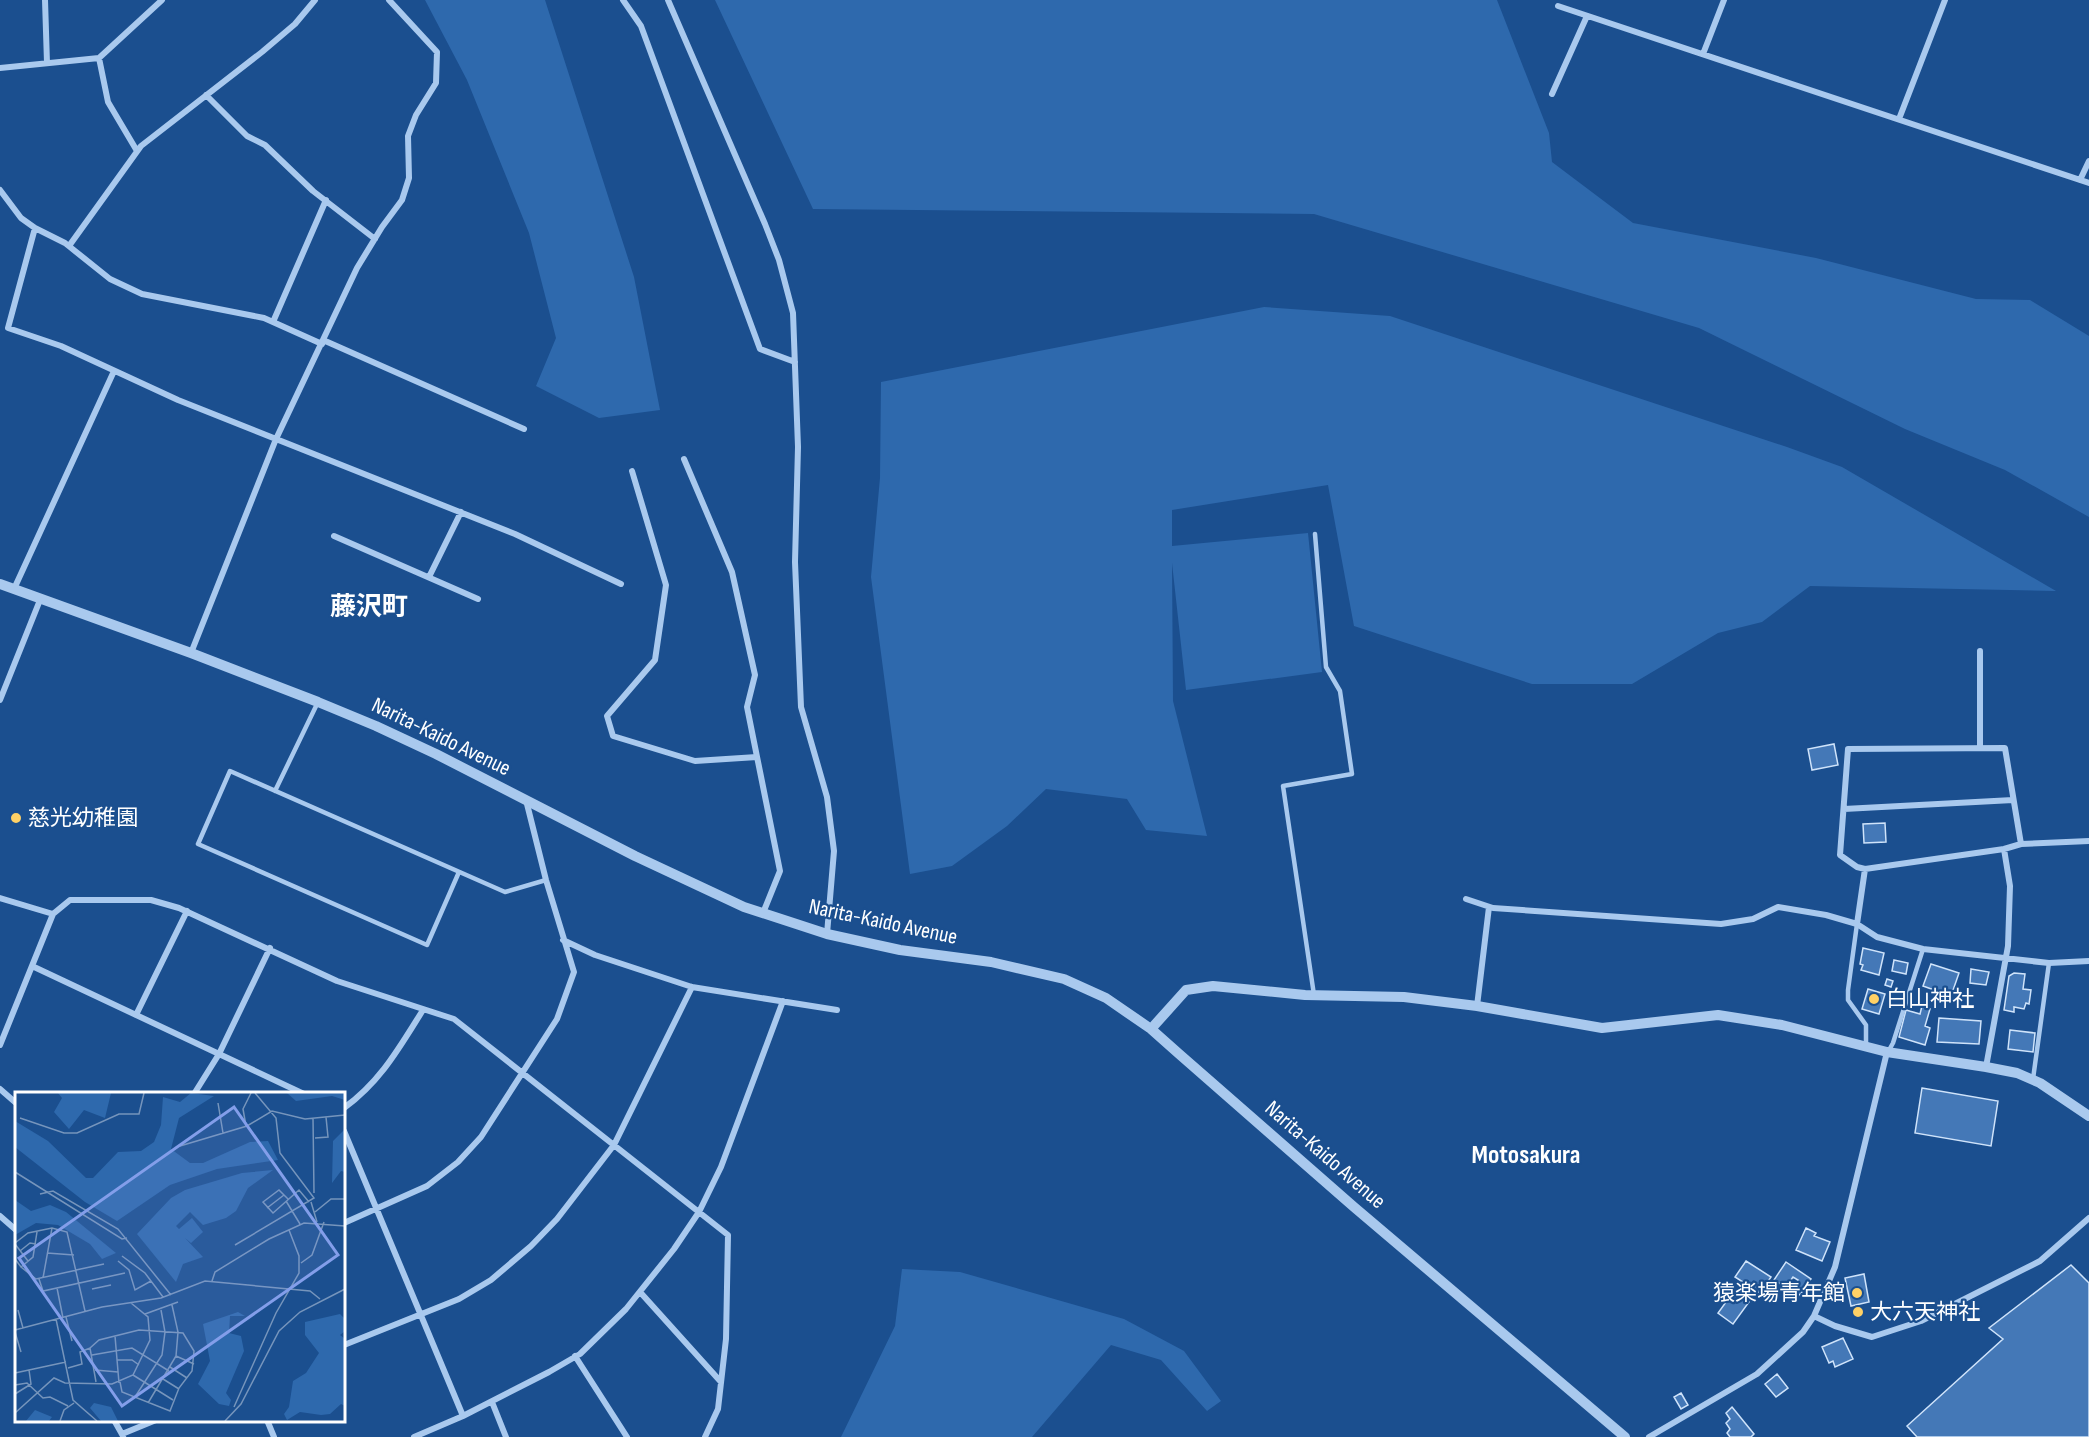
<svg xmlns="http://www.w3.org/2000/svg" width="2089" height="1437" font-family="'Sofia Sans Condensed','Noto Sans JP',sans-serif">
<rect width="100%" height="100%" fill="#1b4f8f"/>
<path fill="#2e69ad" d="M 425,0 L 545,0 L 634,277 L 660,410 L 599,418 L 536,386 L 556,338 L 529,233 L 467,80 Z
M 715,0 L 1497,0 L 1549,133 L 1552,162 L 1633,223 L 1816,258 L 1976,299 L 2030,300 L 2089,336 L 2089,517 L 2005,470 L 1905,429 L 1699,328 L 1314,214 L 813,209 Z
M 1264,307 L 1390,316 L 1787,447 L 1842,467 L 2056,591 L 1810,586 L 1762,622 L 1718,633 L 1632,684 L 1532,684 L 1354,626 L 1328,485 L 1172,510 L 1172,546 L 1308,533 L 1322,672 L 1186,690 L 1172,563 L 1173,701 L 1207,836 L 1146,830 L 1127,799 L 1046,789 L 1007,826 L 952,866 L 910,874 L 871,577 L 880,478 L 881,382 Z
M 902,1269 L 960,1272 L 1124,1319 L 1184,1351 L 1221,1401 L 1207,1411 L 1161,1360 L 1111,1345 L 1032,1437 L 841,1437 L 895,1326 Z"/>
<path fill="#4478b7" stroke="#cfe3fa" stroke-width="1.5" d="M 1834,744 L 1838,765 L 1812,770 L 1808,749 Z
M 1885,823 L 1886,842 L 1864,843 L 1863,824 Z
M 1863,948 L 1884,953 L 1879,975 L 1861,970 L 1863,965 L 1860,964 Z
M 1894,960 L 1908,963 L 1906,974 L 1892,971 Z
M 1931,964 L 1959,973 L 1951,996 L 1923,986 Z
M 1971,969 L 1989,972 L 1986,985 L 1970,983 Z
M 2014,973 L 2025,974 L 2023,989 L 2031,990 L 2029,1004 L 2026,1003 L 2024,1009 L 2014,1007 L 2014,1012 L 2004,1010 L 2009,976 Z
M 1887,979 L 1893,981 L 1891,987 L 1885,985 Z
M 1868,989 L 1885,994 L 1879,1014 L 1862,1009 Z
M 1922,1006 L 1930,1009 L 1925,1026 L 1930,1028 L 1925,1045 L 1899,1037 L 1906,1010 L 1920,1014 Z
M 1939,1018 L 1981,1021 L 1979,1044 L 1937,1042 Z
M 2010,1030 L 2035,1033 L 2033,1052 L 2008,1049 Z
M 1922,1088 L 1998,1101 L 1991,1146 L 1915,1133 Z
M 1806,1228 L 1816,1233 L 1814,1236 L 1830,1242 L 1822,1261 L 1796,1250 Z
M 1746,1261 L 1771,1277 L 1760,1293 L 1735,1277 Z
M 1786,1262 L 1811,1279 L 1800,1295 L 1792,1289 L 1798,1280 L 1793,1277 L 1786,1287 L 1774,1280 Z
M 2071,1265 L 2089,1283 L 2089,1437 L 1917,1437 L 1907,1426 L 2003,1339 L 1989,1328 Z
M 1864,1274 L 1869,1302 L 1851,1306 L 1845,1278 Z
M 1734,1291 L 1749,1302 L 1733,1324 L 1718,1313 Z
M 1843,1338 L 1853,1359 L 1835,1367 L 1833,1361 L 1829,1363 L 1822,1347 Z
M 1777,1374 L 1788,1388 L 1776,1397 L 1765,1384 Z
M 1681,1393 L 1688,1405 L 1681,1409 L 1674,1397 Z
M 1732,1407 L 1754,1434 L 1751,1437 L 1730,1437 L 1727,1433 L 1730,1429 L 1726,1423 L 1730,1419 L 1726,1413 Z"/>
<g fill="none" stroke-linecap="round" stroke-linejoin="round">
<path stroke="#a9c9ee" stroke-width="4.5" d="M 275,791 L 318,702
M 459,872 L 427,945 L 198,844 L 230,771 L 505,892 L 546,880
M 1857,924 L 1848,990 L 1848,1000 L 1866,1025 L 1866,1047
M 1314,995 L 1283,786 L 1352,774 L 1340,691 L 1326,667 L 1315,534
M 1888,1052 L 1893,1043 L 1923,949
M 2033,1079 L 2049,963"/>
<path stroke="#a9c9ee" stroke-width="6" d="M 45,0 L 47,63
M 623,0 L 641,26 L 760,349 L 795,362
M 668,0 L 765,224 L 779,260 L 793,313 L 798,447 L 795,562 L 801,707 L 827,797 L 834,851 L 827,934
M 1558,6 L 2089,183
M 1703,54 L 1724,0
M 99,58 L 108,102 L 137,151
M 0,68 L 99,58 L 162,0
M 1552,94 L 1587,16
M 206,95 L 247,136 L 265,145 L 313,191 L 375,239
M 1899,119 L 1945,0
M 2080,180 L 2089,161
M 0,190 L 21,218 L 35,228 L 65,243 L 110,279 L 142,294 L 264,318 L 322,344
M 35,228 L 8,328 L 61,346 L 178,400 L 515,534 L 621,584
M 69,246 L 141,146 L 262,52 L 295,24 L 315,0
M 273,322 L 326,200
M 323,340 L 524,429
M 684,459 L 732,572 L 755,675 L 747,707 L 780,871 L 763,913
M 632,471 L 666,585 L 655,660 L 607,716 L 613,736 L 695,761 L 757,757
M 334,536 L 478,599
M 429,577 L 461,512
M 14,589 L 114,371
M 1980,651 L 1980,748
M 191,653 L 276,439 L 357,268 L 382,227 L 402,200 L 409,178 L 408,136 L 416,115 L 436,83 L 437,52 L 389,0
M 0,700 L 40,600
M 1844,809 L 2013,800
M 2021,844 L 2005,748 L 1848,749 L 1840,855 L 1857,867 L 1865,869 L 2004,849 L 2021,844 L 2089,841
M 0,898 L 53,914 L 0,1045
M 1466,899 L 1493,908 L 1721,924 L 1753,919 L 1778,907 L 1826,915 L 1857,924 L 1877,937 L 1923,949 L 2049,963 L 2089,961
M 53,914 L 70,900 L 151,900 L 179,908 L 337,981 L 454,1019 L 728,1235 L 726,1339 L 718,1409 L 705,1437
M 1857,924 L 1865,869
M 563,940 L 595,955 L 692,987 L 837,1010
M 32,966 L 304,1094
M 1477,1006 L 1489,907
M 136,1015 L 187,911
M 1986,1067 L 2008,946 L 2010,886 L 2004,849
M 0,1089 L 16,1103
M 194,1094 L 219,1054 L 270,948
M 344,1108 C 381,1081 399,1048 423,1010
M 344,1131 L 463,1416
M 0,1216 L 16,1230
M 344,1223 L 427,1186 L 458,1162 L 481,1137 L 557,1019 L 574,972 L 546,880 L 526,800
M 640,1292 L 721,1382
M 1814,1316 L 1835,1326 L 1872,1337 L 1921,1321 L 2040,1261 L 2089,1218
M 344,1345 L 459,1299 L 491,1280 L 531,1246 L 557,1219 L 614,1145 L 692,987
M 575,1356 L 627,1437
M 492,1402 L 506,1437
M 114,1420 L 123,1436
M 267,1420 L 274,1437
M 122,1434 L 156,1420
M 414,1437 L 463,1416 L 549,1372 L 580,1354 L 626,1309 L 674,1249 L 699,1212 L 721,1167 L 783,1001
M 1649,1437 L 1757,1374 L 1803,1332 L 1814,1316 L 1835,1267 L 1887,1052"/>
<path stroke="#a9c9ee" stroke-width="10" d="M 0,584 L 191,653 L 318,702 L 376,726 L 436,754 L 635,856 L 744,907 L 827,934 L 900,950 L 991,962 L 1064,979 L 1106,998 L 1151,1029 L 1178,1053 L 1354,1207 L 1625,1437
M 1151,1029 L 1186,990 L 1213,986 L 1305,995 L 1404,997 L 1477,1006 L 1602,1028 L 1718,1015 L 1782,1025 L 1887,1052 L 1986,1067 L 2017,1073 L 2040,1083 L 2089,1116"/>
</g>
<g fill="#ffd166" stroke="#1b4f8f" stroke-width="2">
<circle cx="16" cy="818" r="6"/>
<circle cx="1874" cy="999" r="6"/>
<circle cx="1857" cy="1293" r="6"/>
<circle cx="1858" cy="1312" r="6"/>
</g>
<g text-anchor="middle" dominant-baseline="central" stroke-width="4.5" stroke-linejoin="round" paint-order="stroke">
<g font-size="22" fill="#fff" stroke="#1b4f8f">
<text transform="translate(441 737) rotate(26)">Narita-Kaido Avenue</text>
<text transform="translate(883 922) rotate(12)">Narita-Kaido Avenue</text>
<text transform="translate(1325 1155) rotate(41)">Narita-Kaido Avenue</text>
</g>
<g font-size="22" fill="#fff" stroke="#1b4f8f" text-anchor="start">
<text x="28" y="818">慈光幼稚園</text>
<text x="1886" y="999">白山神社</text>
<text x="1845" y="1293" text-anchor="end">猿楽場青年館</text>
<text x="1870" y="1312">大六天神社</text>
</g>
<g font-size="26" font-weight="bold" fill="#fff" stroke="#1b4f8f">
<text x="369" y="607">藤沢町</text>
<text x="1526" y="1155">Motosakura</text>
</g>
</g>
<g transform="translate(15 1092)">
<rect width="330" height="330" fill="#1b4f8f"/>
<path d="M 43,1 L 96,1 L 90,26 L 69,18 L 54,37 L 39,20 L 47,6 ZM 176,1 L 199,4 L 164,26 L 156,57 L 175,71 L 188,71 L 235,50 L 253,49 L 263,68 L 202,77 L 155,93 L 102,129 L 70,110 L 0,55 L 0,29 L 33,49 L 71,86 L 78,86 L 103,60 L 126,59 L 139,50 L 146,33 L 148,5 L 165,10 ZM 272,1 L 330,1 L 330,8 L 317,4 L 281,9 ZM 330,37 L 330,80 L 326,79 L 317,91 L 318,49 ZM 258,78 L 233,96 L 221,119 L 211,126 L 188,133 L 175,120 L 161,134 L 164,137 L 177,126 L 188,140 L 176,151 L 170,146 L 188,165 L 168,172 L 161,190 L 122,142 L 156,106 L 170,98 L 227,81 ZM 0,108 L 16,119 L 35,113 L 51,120 L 101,161 L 87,167 L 75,152 L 43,133 L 21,131 L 0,143 ZM 223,220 L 230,224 L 215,224 L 214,241 L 226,244 L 229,259 L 211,301 L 216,308 L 214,314 L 204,312 L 183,292 L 195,269 L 188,232 ZM 325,222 L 330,227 L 330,239 L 325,243 L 330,247 L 330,314 L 326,312 L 315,322 L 306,323 L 285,320 L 272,328 L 269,322 L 274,315 L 278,289 L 291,281 L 304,261 L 290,243 L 290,230 ZM 79,311 L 96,315 L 103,329 L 86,329 L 75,316 ZM 20,318 L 37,325 L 34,329 L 11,329 Z" fill="#2e69ad"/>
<path fill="none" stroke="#7695bc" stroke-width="1.5" d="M 203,11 L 208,41M 5,26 L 49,41 L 62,41 L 104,22 L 124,22 L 129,1M 298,26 L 299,101M 231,34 L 228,17 L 236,1M 300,46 L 313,45 L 311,25M 165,54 L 232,34 L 257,19 L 290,27 L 330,23M 0,80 L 107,147 L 112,146M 25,102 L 38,99 L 103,137 L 156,203M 273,107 L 264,98 L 248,110 L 258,121 L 284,98 L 294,110M 271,109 L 285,132M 296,110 L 302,130M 252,116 L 269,103M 300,120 L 316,107 L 330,107M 0,151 L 13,141 L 37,136 L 52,140 L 70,219M 0,152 L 13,169M 220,153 L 299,106 L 265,61 L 261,26 L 240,1M 5,159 L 15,151 L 21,152M 32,161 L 59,163M 107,164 L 130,181 L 148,205M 0,167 L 6,175 L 18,165 L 22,140M 103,169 L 114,178 L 120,198 L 136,189M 286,171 L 297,163 L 309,130M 6,175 L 21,187 L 62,178M 61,178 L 89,172M 28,186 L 37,136M 24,187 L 28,199 L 110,181M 197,189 L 200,180 L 254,147 L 289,131 L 330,134M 42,196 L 48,226M 77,197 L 96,193M 3,218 L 8,236M 130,222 L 163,210M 51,225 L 57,249M 41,227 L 58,308 L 82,329M 0,238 L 87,215 L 146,206 L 190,189 L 295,199 L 305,207M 0,240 L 6,260M 100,244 L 104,291M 75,256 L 84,248 L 124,238 L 168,241 L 179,259 L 177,279 L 164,296 L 155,319 L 107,300 L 105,290M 77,263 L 117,256 L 154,279M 161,264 L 179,272M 102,268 L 117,268 L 124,273M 155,275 L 172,286M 53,276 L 67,272 L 65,260 L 75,256 L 81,290M 80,278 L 103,280M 0,281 L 51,270M 118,283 L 158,308M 148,287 L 164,297M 0,293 L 12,291 L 28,306 L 35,305 L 53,314M 0,302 L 16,292 L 14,278M 120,305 L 147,263 L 150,240 L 146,218M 133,311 L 161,264 L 163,240 L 157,213M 219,315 L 261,221 L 284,181 L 284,164 L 274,138M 0,321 L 39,286 L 50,291 L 97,292 L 118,283 L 135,248 L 133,225 L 116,211M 45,329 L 49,318 L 59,311M 210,329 L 226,312 L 264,239 L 285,220 L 330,197"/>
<path fill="#839eea" fill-opacity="0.15" stroke="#839eea" stroke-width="3" d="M 219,15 L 323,163 L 107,314 L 4,166 Z"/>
<rect width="330" height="330" fill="none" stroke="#fff" stroke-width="3"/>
</g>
</svg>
